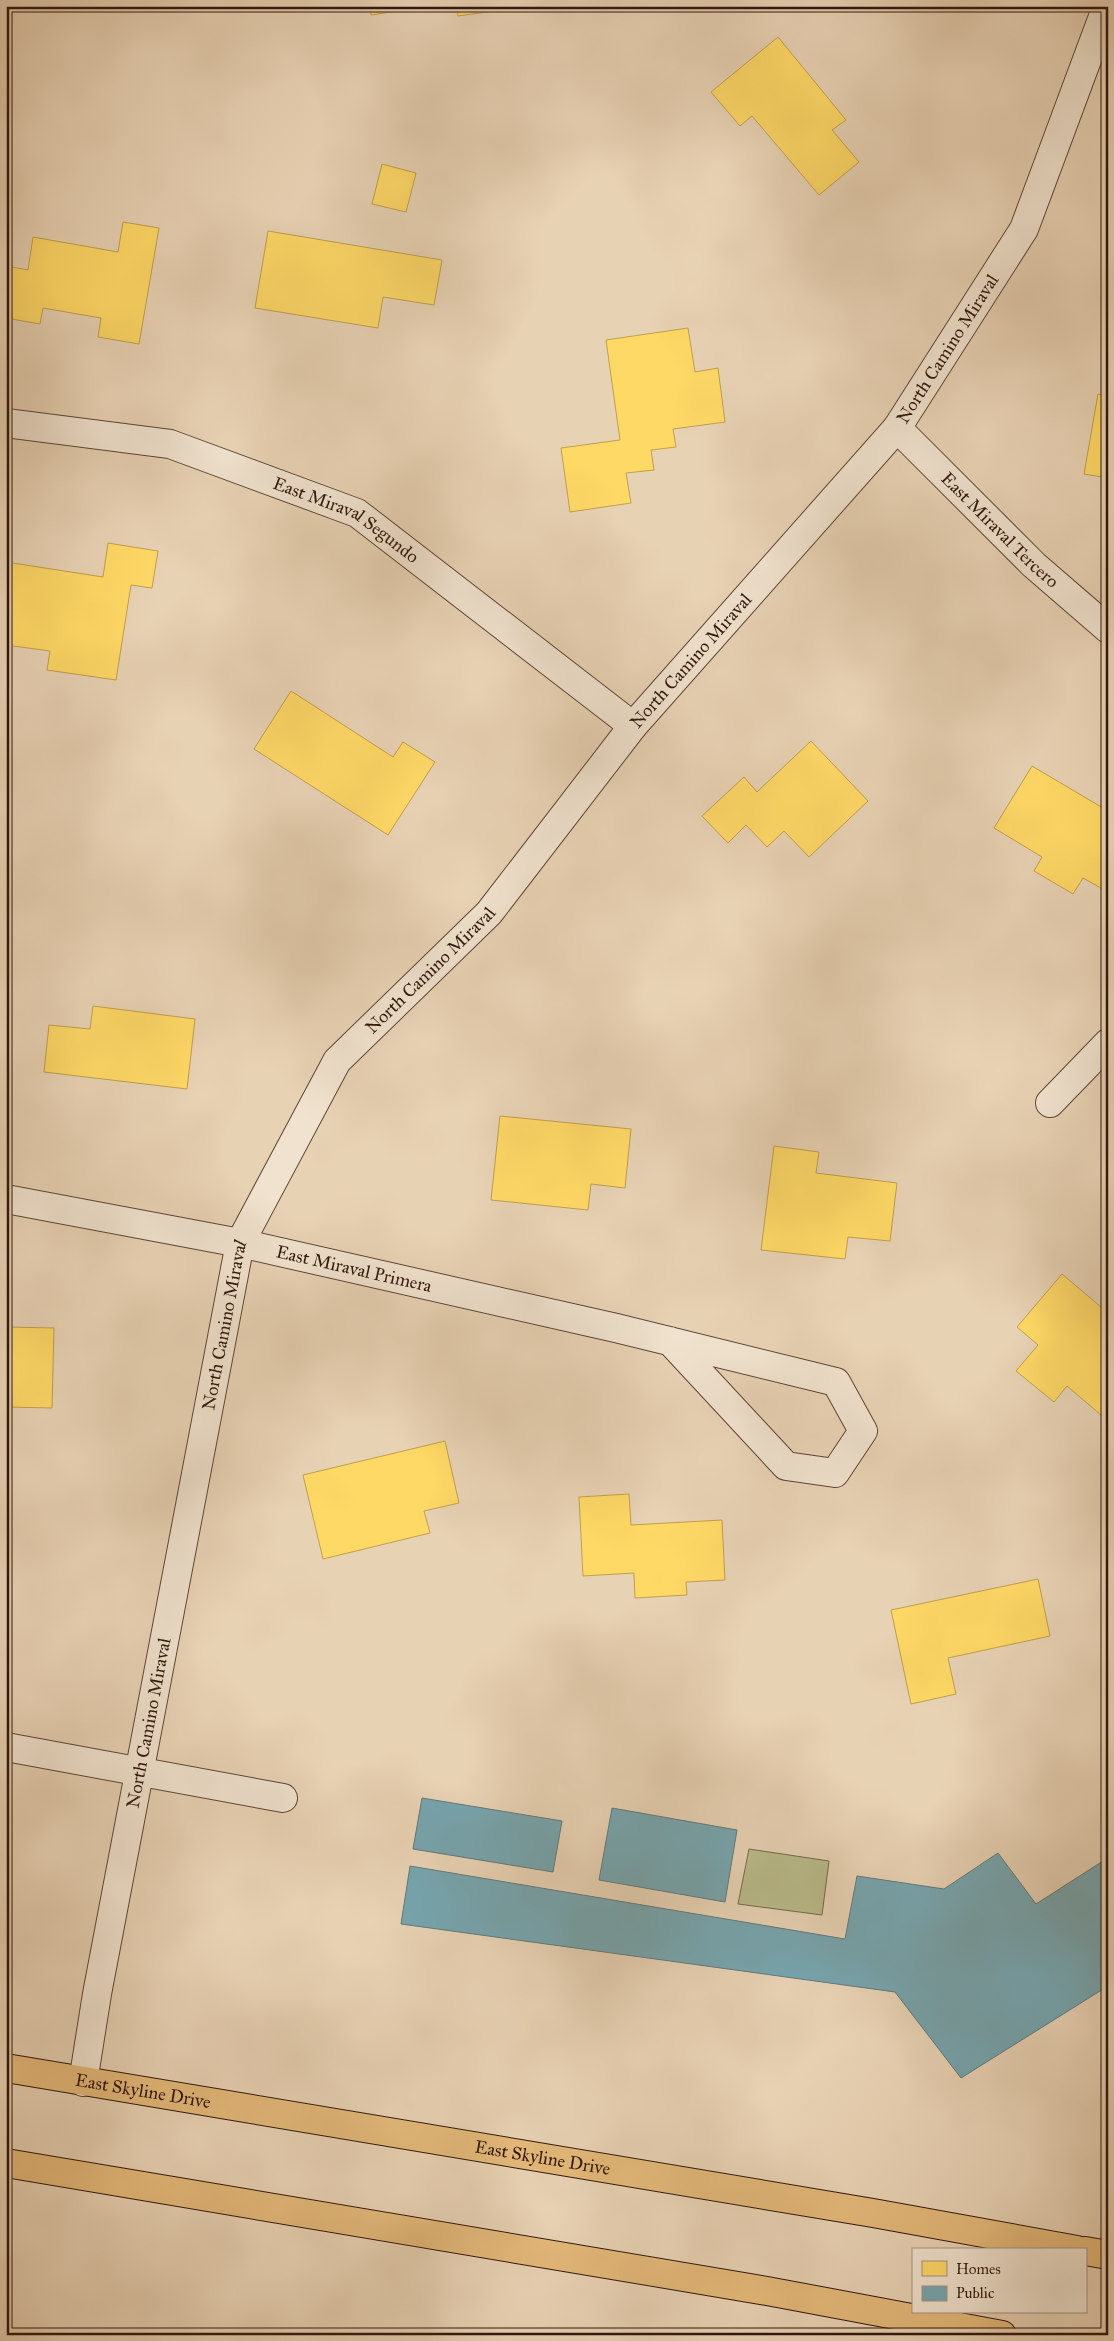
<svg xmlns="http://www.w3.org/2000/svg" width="1114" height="2341" font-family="'IM FELL Great Primer',serif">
<rect width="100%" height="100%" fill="#e8d2b4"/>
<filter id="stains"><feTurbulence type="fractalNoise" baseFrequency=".004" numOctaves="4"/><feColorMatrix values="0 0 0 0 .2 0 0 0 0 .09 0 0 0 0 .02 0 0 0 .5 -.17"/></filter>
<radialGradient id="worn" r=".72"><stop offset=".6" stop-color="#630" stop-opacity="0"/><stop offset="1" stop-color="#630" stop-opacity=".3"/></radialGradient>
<path fill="#b9bb8a" stroke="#74694b" d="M 749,1849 L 829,1861 L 822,1915 L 738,1904 Z"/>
<path fill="#ffd966" stroke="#c19f4b" d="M 370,6 L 430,6 L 371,15 Z
M 457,6 L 516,6 L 516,8 L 458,16 Z
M 778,37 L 846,120 L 832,130 L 859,162 L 819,195 L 752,116 L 740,126 L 711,92 Z
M 382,164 L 416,173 L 406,212 L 372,204 Z
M 123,222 L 159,228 L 139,344 L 98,337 L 101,318 L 43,308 L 40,324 L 6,318 L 6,266 L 28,270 L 33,237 L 118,252 Z
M 268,231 L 442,260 L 434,305 L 383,297 L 378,328 L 255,308 Z
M 688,328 L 695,372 L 718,368 L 725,422 L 673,429 L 676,447 L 651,450 L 654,470 L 626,473 L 631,503 L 570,512 L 561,448 L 620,440 L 606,340 Z
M 1098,394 L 1108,396 L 1108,478 L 1084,474 Z
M 108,543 L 158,551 L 152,588 L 131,585 L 116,680 L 47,670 L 50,651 L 6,645 L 6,562 L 103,577 Z
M 291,691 L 393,757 L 403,742 L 435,762 L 388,835 L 254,749 Z
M 811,741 L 868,801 L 809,857 L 784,831 L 767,847 L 746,825 L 728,843 L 702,816 L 744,777 L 757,792 Z
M 1032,766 L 1108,811 L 1108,892 L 1083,878 L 1073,894 L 1034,871 L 1042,857 L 994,828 Z
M 93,1006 L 195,1019 L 187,1089 L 44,1072 L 49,1025 L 90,1029 Z
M 500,1116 L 631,1129 L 625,1188 L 591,1184 L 588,1210 L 491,1200 Z
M 774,1146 L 819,1152 L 816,1173 L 897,1183 L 890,1241 L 848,1237 L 845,1259 L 761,1250 Z
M 1062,1274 L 1108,1313 L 1108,1421 L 1067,1386 L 1054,1402 L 1016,1371 L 1038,1345 L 1017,1327 Z
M 6,1327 L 54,1328 L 52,1408 L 6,1407 Z
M 445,1441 L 459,1503 L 424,1511 L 430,1533 L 323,1559 L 303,1475 Z
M 629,1494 L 631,1525 L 722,1520 L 725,1580 L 686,1582 L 687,1595 L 635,1598 L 634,1573 L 583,1576 L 579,1497 Z
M 1038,1579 L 1050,1636 L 948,1658 L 956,1694 L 911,1704 L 891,1610 Z"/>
<path fill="#76a5af" stroke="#617a7e" d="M 422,1798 L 562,1821 L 553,1872 L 413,1849 Z
M 612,1808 L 737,1830 L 725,1902 L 599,1880 Z
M 998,1853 L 1036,1904 L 1103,1861 L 1108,1869 L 1108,1986 L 961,2078 L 895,1992 L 401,1924 L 410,1866 L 845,1939 L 857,1876 L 944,1889 Z"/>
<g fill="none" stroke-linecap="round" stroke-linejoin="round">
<g stroke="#5e4636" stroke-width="30">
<g id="minor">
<path id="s1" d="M 6,423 L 170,444 L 357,513 L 633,726"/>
<path id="s2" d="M 897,428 L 1034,565 L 1108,629"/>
<path d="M 1050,1103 L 1108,1043"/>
<path id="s3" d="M 6,1199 L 240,1243 L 616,1328 L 836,1382 L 863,1431 L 835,1473 L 786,1466 L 670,1341"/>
<path d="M 6,1747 L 283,1798"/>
<path id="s4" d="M 83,2082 L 97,1994 L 240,1243 L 337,1061 L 489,913 L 633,726 L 897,428 L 1024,229 L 1107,6"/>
</g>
</g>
<g stroke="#30170c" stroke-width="30">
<g id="major">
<path id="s5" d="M 6,2068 L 873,2213 L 1077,2250"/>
<path d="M 6,2163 L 767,2291 L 1002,2335"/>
<path d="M 1085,2251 L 1108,2255"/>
</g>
</g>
<use href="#minor" stroke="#f0e2ce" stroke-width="28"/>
<use href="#major" stroke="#e4b97a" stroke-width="28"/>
</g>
<g text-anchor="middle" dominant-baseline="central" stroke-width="5" stroke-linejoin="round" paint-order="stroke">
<g font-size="18" fill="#30170c" stroke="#f0e2ce">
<text stroke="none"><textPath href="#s4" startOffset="2000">North Camino Miraval</textPath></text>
<text stroke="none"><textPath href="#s1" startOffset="358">East Miraval Segundo</textPath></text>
<text stroke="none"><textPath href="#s2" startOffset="145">East Miraval Tercero</textPath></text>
<text stroke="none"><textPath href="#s4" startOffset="1595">North Camino Miraval</textPath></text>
<text stroke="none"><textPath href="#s4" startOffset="1190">North Camino Miraval</textPath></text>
<text stroke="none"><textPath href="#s3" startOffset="355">East Miraval Primera</textPath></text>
<text stroke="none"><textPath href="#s4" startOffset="770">North Camino Miraval</textPath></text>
<text stroke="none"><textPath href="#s4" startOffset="365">North Camino Miraval</textPath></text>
<text stroke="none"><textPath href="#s5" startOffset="139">East Skyline Drive</textPath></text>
<text stroke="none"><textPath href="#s5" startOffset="544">East Skyline Drive</textPath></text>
</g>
</g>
<rect width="1114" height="2341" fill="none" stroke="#e8d2b4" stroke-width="25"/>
<rect x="8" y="8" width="1099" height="2326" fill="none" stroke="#30170c" stroke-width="2.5"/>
<rect x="12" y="12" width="1089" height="2316" fill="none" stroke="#30170c"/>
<rect x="912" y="2248" width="175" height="65" fill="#f0e2ce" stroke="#a39180"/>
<rect x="922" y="2261" width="25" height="15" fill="#ffd966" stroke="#a39180"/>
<text x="956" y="2274" font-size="15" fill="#30170c">Homes</text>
<rect x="922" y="2286" width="25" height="15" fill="#76a5af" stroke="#a39180"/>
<text x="956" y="2298" font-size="15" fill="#30170c">Public</text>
<rect width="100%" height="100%" filter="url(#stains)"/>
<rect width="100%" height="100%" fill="url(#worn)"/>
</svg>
